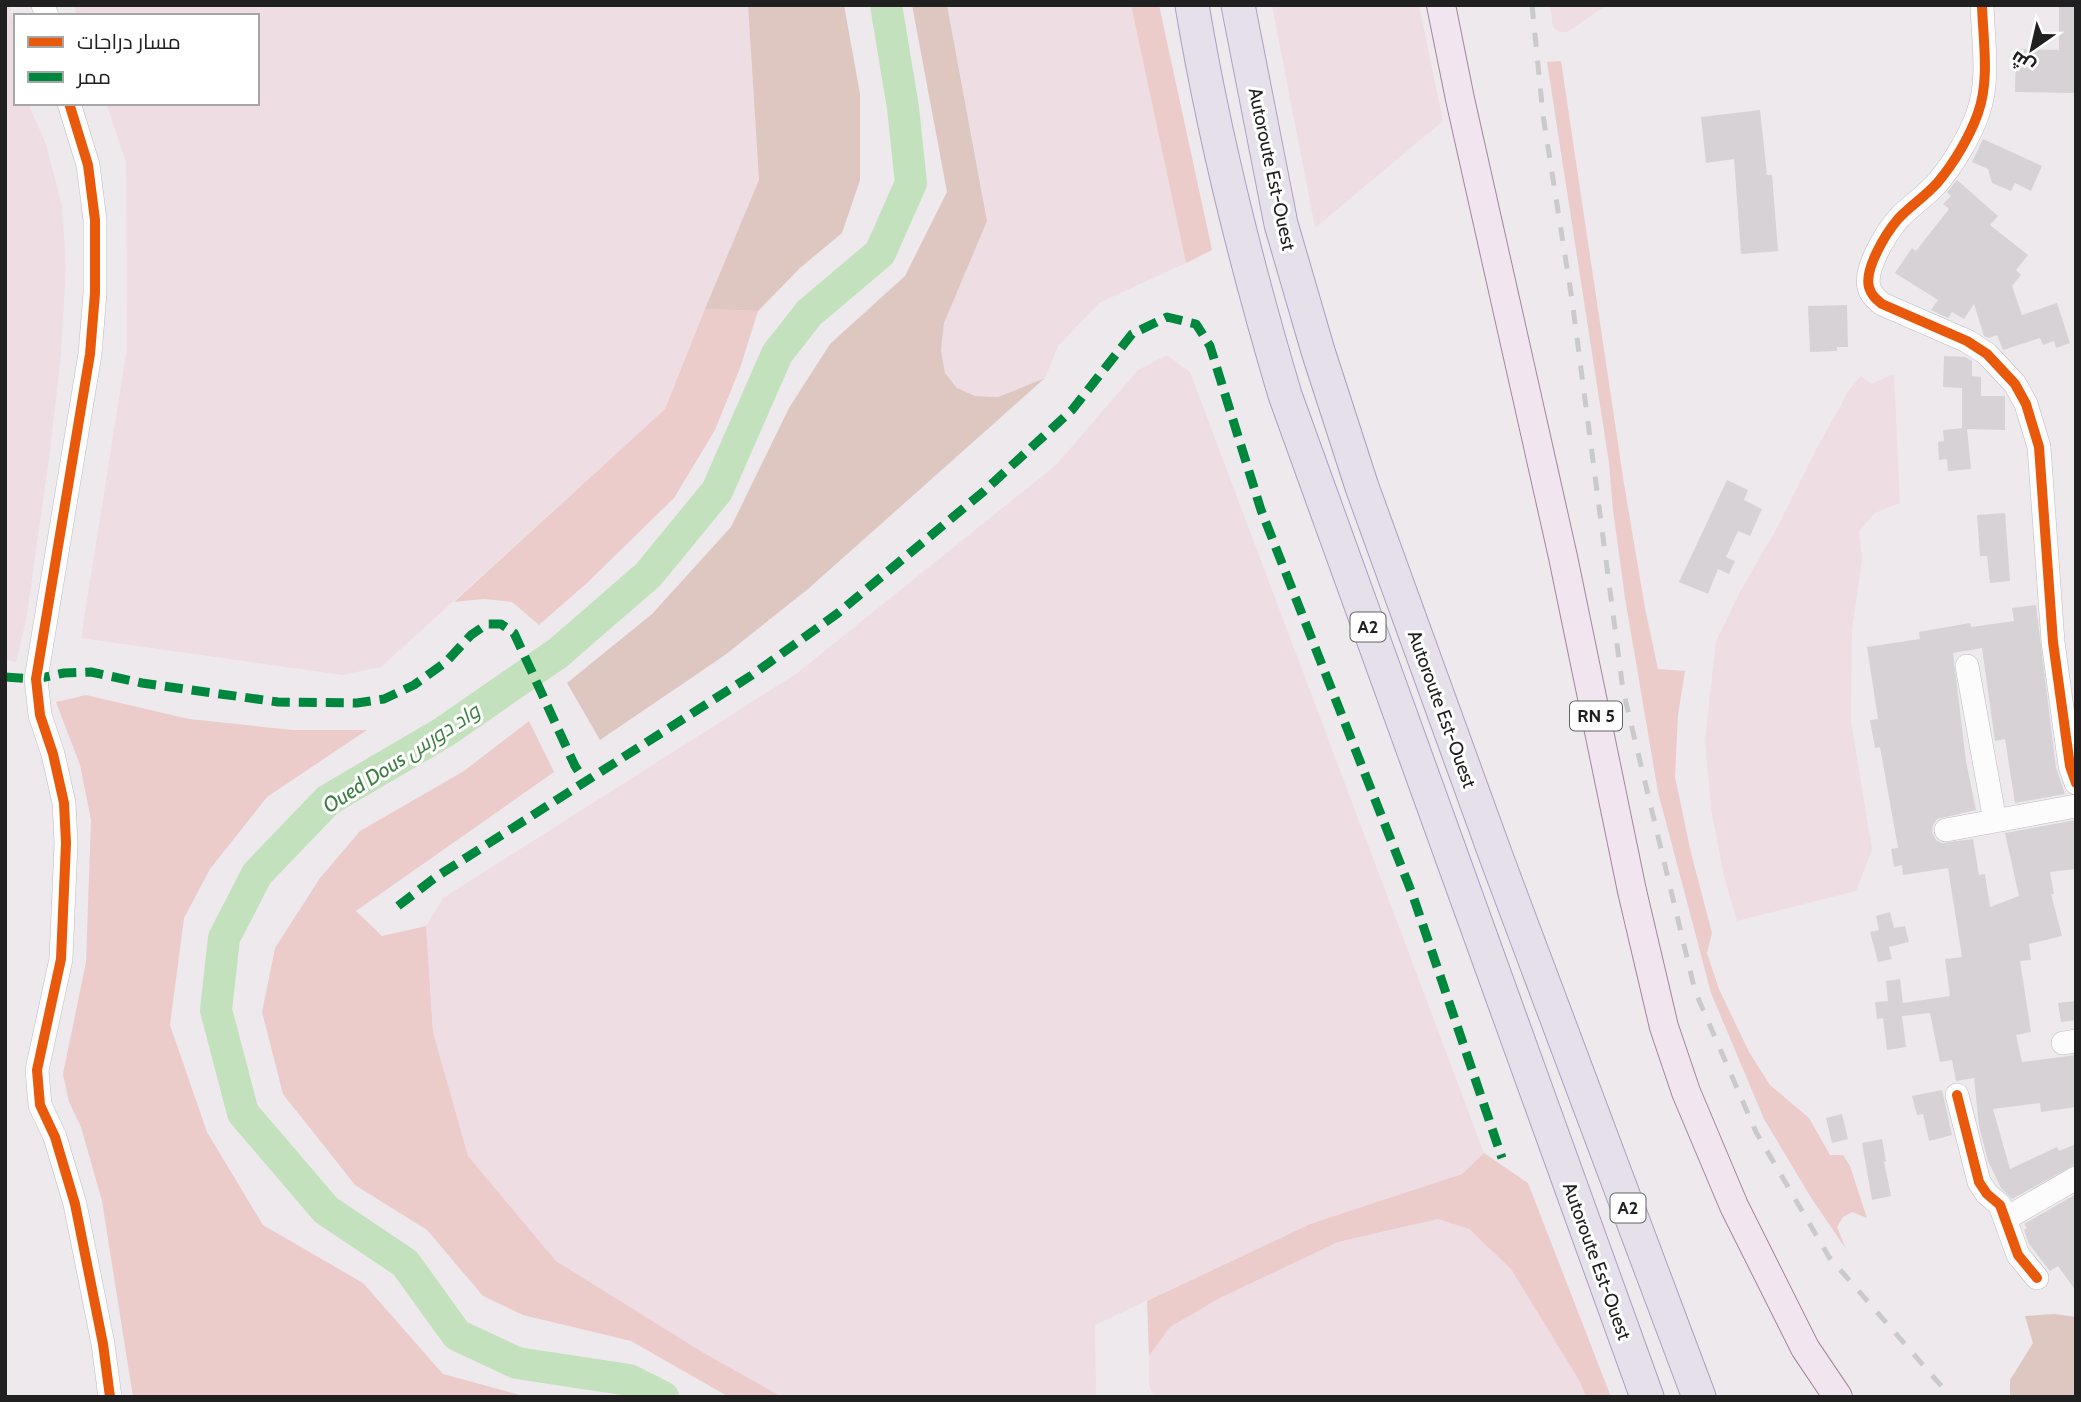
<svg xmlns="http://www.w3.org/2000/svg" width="2081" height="1402" font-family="Cabin,Cairo,sans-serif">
<rect width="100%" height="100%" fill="#eee9ed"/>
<path fill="#efdde4" d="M 5,5 L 10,5 L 16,38 L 16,103 L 28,103 L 46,144 L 62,206 L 66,268 L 61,354 L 50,452 L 26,621 L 16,662 L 5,660 Z
M 74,5 L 748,5 L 759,180 L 665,409 L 381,667 L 342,675 L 81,638 L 127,348 L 126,162 L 106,103 L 257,103 L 257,16 L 77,16 Z
M 947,5 L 1131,5 L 1186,263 L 1099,303 L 1058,346 L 1045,378 L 998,397 L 975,396 L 957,388 L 945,374 L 941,350 L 944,323 L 987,220 Z
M 1272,5 L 1419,5 L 1443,121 L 1315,228 Z
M 1550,5 L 1607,5 L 1567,32 L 1559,32 L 1553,27 Z
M 1167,355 L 1190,372 L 1484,1153 L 1462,1174 L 1310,1224 L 1095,1325 L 1096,1397 L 782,1397 L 704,1353 L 556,1261 L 468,1156 L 433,1032 L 426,926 L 443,898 L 796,674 L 1056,465 L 1138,370 Z
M 1894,374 L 1900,503 L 1875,513 L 1859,531 L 1862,560 L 1852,630 L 1851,721 L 1872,850 L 1856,891 L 1737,921 L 1724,876 L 1711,808 L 1705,741 L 1716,641 L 1740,592 L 1777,528 L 1816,450 L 1849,390 L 1861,376 L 1871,384 Z
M 1438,1219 L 1469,1229 L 1511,1269 L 1580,1382 L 1586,1397 L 1154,1397 L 1149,1385 L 1149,1356 L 1170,1327 L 1218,1299 L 1338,1242 Z"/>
<path fill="#ebccca" d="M 1131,5 L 1159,5 L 1212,250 L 1186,263 Z
M 1561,61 L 1624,484 L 1645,608 L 1658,669 L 1685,671 L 1678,715 L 1675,777 L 1691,853 L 1712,933 L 1707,953 L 1719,989 L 1749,1052 L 1770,1085 L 1809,1118 L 1830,1155 L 1843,1155 L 1850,1166 L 1867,1218 L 1852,1212 L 1843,1217 L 1837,1227 L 1846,1249 L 1810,1196 L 1764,1119 L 1711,993 L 1658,792 L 1625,598 L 1613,510 L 1609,463 L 1547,62 Z
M 705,309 L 758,311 L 740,368 L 715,430 L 674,498 L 587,583 L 539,625 L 512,602 L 484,599 L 454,602 L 665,409 Z
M 86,695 L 189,719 L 293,730 L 367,730 L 267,797 L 210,869 L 184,918 L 170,1025 L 207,1132 L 263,1225 L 363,1283 L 443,1374 L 520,1395 L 539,1397 L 133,1397 L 102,1201 L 81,1127 L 69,1102 L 63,1074 L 86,962 L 91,820 L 80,765 L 56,702 Z
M 529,721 L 554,772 L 356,911 L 382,936 L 426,926 L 433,1032 L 468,1156 L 556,1261 L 704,1353 L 782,1397 L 729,1397 L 631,1341 L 523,1315 L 483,1296 L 427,1230 L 355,1185 L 283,1094 L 262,1012 L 275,948 L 320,878 L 360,831 L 464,771 Z
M 1484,1153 L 1528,1183 L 1611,1397 L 1586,1397 L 1580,1382 L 1511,1269 L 1469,1229 L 1438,1219 L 1338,1242 L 1218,1299 L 1170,1327 L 1149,1356 L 1147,1301 L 1310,1224 L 1462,1174 Z"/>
<path fill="#ddc7c0" d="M 748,5 L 844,5 L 860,94 L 860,180 L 842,233 L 800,268 L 758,311 L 705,309 L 759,180 Z
M 912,5 L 947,5 L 987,221 L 944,323 L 941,350 L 945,373 L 957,388 L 975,396 L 998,397 L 1045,378 L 808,589 L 725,655 L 600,740 L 567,683 L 652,614 L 731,527 L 789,408 L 830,344 L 905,276 L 947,192 Z
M 2054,1314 L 2076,1317 L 2076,1397 L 2010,1397 L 2010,1380 L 2033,1343 L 2025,1316 Z"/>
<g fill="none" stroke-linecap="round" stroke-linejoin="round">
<path stroke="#c3e1bd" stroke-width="32" d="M 663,1397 L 629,1380 L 517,1363 L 457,1335 L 405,1263 L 326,1210 L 243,1113 L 216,1010 L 224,938 L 257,874 L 328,800 L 444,732 L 558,653 L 648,575 L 717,491 L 777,354 L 809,313 L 880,253 L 911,183 L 903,108 L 886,5"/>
</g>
<path fill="#d7d2d6" d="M 2059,5 L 2076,5 L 2076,93 L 2015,92 L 2016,49 L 2059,50 Z
M 1760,110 L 1767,175 L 1772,175 L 1778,251 L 1741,254 L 1734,159 L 1706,163 L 1701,117 Z
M 1983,139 L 2042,166 L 2031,191 L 2015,183 L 2011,191 L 1992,183 L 1988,169 L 1972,162 Z
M 1957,180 L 1998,216 L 1990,225 L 2028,255 L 2016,270 L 2021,275 L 2012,286 L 2022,315 L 2057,303 L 2070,343 L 2056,348 L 2054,341 L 2043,345 L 2040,338 L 2003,350 L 1997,335 L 1989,338 L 1984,336 L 1974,304 L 1964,319 L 1952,312 L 1948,318 L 1931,310 L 1938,300 L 1895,273 L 1912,248 L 1916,251 L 1949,209 L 1943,204 L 1951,196 L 1947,192 Z
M 1847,305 L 1848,347 L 1837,347 L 1837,351 L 1810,352 L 1808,306 Z
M 1944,356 L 1965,357 L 1972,361 L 1972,376 L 1981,377 L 1981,396 L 2005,396 L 2005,430 L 1967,429 L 1971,469 L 1948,471 L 1947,459 L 1939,460 L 1938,442 L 1944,441 L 1943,430 L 1962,428 L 1962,388 L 1943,387 Z
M 1727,480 L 1748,490 L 1744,500 L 1762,509 L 1750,536 L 1738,531 L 1726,557 L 1735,561 L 1729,574 L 1718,569 L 1708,594 L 1679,582 Z
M 2005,513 L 2010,581 L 1990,583 L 1987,556 L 1980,556 L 1977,515 Z
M 2036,605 L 2056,768 L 2065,794 L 2015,803 L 2005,739 L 1995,741 L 1982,648 L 1953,653 L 1966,761 L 1976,810 L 1937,819 L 1933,825 L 1932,832 L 1936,840 L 1942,843 L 1973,839 L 1979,875 L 1985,874 L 1990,907 L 2019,896 L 2005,833 L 2076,820 L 2076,869 L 2050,872 L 2054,894 L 2051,894 L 2062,936 L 2029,944 L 2031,960 L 2020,961 L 2031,1032 L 2016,1035 L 2022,1062 L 2076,1055 L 2076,1107 L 2041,1112 L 2040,1103 L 1993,1109 L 2010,1169 L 2057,1147 L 2059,1151 L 2076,1144 L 2076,1164 L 2012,1199 L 2001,1188 L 1988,1161 L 1979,1126 L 1974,1078 L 1956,1081 L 1952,1060 L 1940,1062 L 1930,1013 L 1902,1016 L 1906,1047 L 1887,1050 L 1883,1018 L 1877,1019 L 1875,1002 L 1888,1001 L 1886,981 L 1900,979 L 1903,1003 L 1950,996 L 1945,959 L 1962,957 L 1948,868 L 1903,875 L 1902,865 L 1894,867 L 1891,849 L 1898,848 L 1880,747 L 1875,748 L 1870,720 L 1878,719 L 1867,647 L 1920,639 L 1919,632 L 1970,623 L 1971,627 L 2014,621 L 2012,608 Z
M 1890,912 L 1894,928 L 1905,926 L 1909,942 L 1889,947 L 1892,959 L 1878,962 L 1870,932 L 1879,930 L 1876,916 Z
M 2076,1001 L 2076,1020 L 2061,1022 L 2058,1003 Z
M 1942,1090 L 1952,1135 L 1929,1141 L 1923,1114 L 1917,1115 L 1912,1096 Z
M 1842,1114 L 1848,1139 L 1832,1143 L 1826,1118 Z
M 1882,1139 L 1886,1161 L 1884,1162 L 1891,1196 L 1872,1200 L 1862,1143 Z
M 2076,1194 L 2076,1291 L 2058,1266 L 2050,1271 L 2029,1244 L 2024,1230 L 2027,1228 L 2024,1224 Z"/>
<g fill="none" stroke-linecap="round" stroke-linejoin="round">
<g stroke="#bebcbe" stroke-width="24">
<path id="minor" d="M 43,5 L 47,16
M 1982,5 C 1983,40 1990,80 1978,113 C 1970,136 1954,163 1938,182 C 1926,196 1910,206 1898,219 C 1886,233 1864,269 1869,287 C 1871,295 1876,299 1882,304 L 1967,341 L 1987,354 L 2015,384 L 2026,404 L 2039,447 L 2053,642 L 2070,766 L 2076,783
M 69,103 L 88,165 L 95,220 L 95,293 L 90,354 L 36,679 L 40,715 L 53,754 L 64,803 L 66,843 L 61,959 L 37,1070 L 40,1105 L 55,1137 L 75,1204 L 103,1344 L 110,1397
M 1967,666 L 1995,821
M 1946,830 L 2076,806
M 2063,1043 L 2076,1041
M 1957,1095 L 1979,1182 L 1987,1194 L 2000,1205 L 2018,1255 L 2037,1278
M 2005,1219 L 2076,1178"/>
</g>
<g stroke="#a5859c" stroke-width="30">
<path id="major" d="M 1441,5 L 1460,99 L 1563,557 L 1632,891 L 1664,1027 L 1686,1092 L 1734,1206 L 1805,1348 L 1838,1397"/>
</g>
<g stroke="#aa9fc3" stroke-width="35">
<path id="highway" d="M 1192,5 C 1214,137 1247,267 1285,395 L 1647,1397
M 1238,5 L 1281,224 L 1318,351 L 1362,487 L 1497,859 L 1699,1397"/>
</g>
<use href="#minor" stroke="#fcfcfc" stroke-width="23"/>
<use href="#major" stroke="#f1e6ef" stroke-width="28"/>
<use href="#highway" stroke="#e5e0ea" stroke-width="33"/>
<path stroke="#cbcacb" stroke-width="5" stroke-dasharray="14 14" stroke-linecap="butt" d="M 1532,5 L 1543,115 L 1572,300 L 1623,690 L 1695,991 L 1756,1132 L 1829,1257 L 1951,1397"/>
<path stroke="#00873e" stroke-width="9" stroke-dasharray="18 9" stroke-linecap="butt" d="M 5,677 L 36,679 L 64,673 L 91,672 L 142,683 L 278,702 L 357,703 L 384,699 L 414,685 L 446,662 L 471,635 L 487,624 L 501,624 L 514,633 L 575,766 L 584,780
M 398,906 L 436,877 L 752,675 L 838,613 L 983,492 L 1072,410 L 1132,334 L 1167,317 L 1196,324 L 1210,346 L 1261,510 L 1413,896 L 1502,1158"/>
<g stroke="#fff" stroke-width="15">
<path id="cycleway" d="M 1982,5 C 1983,40 1990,80 1978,113 C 1970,136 1954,163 1938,182 C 1926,196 1910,206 1898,219 C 1886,233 1864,269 1869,287 C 1871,295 1876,299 1882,304 L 1967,341 L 1987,354 L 2015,384 L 2026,404 L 2039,447 L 2053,642 L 2070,766 L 2076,783
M 69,103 L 88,165 L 95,220 L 95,293 L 90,354 L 36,679 L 40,715 L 53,754 L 64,803 L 66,843 L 61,959 L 37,1070 L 40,1105 L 55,1137 L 75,1204 L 103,1344 L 110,1397
M 1957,1095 L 1979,1182 L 1987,1194 L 2000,1205 L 2018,1255 L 2037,1278"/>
</g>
<use href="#cycleway" stroke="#e8590c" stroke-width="10"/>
</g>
<g text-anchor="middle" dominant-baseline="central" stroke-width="6" stroke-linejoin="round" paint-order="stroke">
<g fill="#fff" stroke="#636363" stroke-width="2">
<rect x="1350.5" y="612.5" width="35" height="29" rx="5"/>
<rect x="1570" y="701.5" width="52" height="29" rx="5"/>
<rect x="1610.5" y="1193.5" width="35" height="29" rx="5"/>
</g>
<g font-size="18" font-weight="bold" fill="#202020">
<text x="1368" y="627">A2</text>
<text x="1596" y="716">RN 5</text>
<text x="1628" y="1208">A2</text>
</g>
<g font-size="19" fill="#202020" stroke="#fff">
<text transform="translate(1272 169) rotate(78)">Autoroute Est-Ouest</text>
<text transform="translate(1442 709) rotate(70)">Autoroute Est-Ouest</text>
<text transform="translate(1597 1261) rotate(70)">Autoroute Est-Ouest</text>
</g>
<g font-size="21" font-style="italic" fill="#3b8042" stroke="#fff">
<text transform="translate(401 758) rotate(-33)">Oued Dous واد دورس</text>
</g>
</g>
<rect width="2081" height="1402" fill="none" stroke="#202020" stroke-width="14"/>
<rect x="14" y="14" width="245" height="91" fill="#ffffff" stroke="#a6a6a6" stroke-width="2"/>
<rect x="28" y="37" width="35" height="10" fill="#e8590c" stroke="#a6a6a6" stroke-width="2"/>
<text x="77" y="49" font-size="21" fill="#202020">مسار دراجات</text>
<rect x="28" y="72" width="35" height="10" fill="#00873e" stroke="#a6a6a6" stroke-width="2"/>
<text x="77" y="84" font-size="21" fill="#202020">ممر</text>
<g transform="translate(2032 49) rotate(214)" stroke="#ffffff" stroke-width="5" paint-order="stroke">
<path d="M0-5L12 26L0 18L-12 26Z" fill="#202020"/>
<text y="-10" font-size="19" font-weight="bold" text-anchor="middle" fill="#202020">ش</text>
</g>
</svg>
